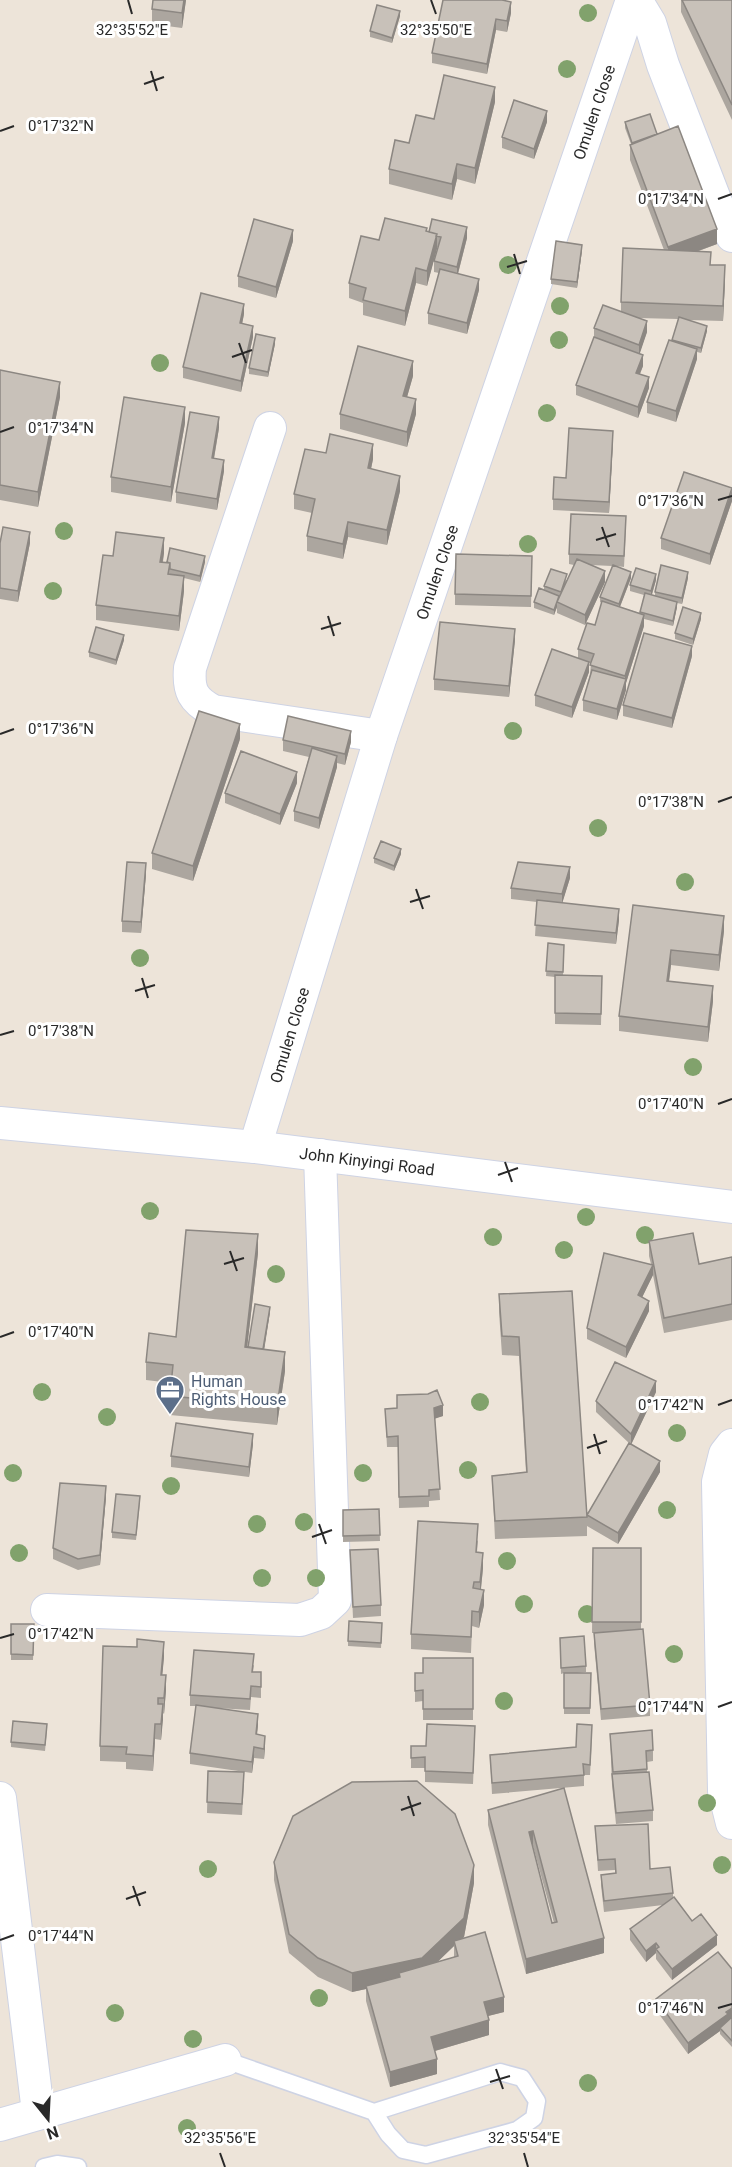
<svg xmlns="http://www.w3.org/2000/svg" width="732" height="2167" font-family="Roboto,sans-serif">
<rect width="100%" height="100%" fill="#ede4d9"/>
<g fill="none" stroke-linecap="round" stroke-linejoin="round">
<g stroke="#ced3e4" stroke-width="19">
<path id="lane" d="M 225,2060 L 374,2112 L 388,2134 L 403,2150 L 426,2155 L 517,2130 L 534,2118 L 537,2101 L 522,2078 L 500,2072 L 374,2112
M 44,2167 L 57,2164 L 78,2167"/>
</g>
<g stroke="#ced3e4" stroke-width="34">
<g id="street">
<path d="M 636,0 L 650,23 L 663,65 L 716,202 L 732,236"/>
<path d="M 270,428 L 190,668 C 188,691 193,700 213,711 L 381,736"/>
<path id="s1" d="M 0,1123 L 255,1147 L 732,1207"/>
<path id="s2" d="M 255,1147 L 381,736 L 632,0"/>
<path d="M 732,1445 L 725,1454 L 718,1482 L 724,1791 L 732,1823"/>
<path d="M 47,1610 L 300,1620 L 321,1613 L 335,1600 L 320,1155"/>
<path d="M 0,1798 L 38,2112"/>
<path d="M 0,2125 L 225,2060"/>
</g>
</g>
<use href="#lane" stroke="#fff" stroke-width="16"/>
<use href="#street" stroke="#fff" stroke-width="32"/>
</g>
<g fill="#81a26c">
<circle cx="588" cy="13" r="9"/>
<circle cx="567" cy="69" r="9"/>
<circle cx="508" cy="265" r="9"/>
<circle cx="560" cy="306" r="9"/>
<circle cx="559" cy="340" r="9"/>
<circle cx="160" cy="363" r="9"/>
<circle cx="547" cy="413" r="9"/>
<circle cx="64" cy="531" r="9"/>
<circle cx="528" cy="544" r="9"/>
<circle cx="53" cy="591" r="9"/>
<circle cx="513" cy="731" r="9"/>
<circle cx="598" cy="828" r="9"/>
<circle cx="685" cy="882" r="9"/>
<circle cx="140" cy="958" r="9"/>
<circle cx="693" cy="1067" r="9"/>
<circle cx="150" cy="1211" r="9"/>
<circle cx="586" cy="1217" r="9"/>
<circle cx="645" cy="1235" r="9"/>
<circle cx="493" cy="1237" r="9"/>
<circle cx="564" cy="1250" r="9"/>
<circle cx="276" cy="1274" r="9"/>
<circle cx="42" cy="1392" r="9"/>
<circle cx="480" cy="1402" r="9"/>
<circle cx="107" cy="1417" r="9"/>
<circle cx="677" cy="1433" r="9"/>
<circle cx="468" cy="1470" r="9"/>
<circle cx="13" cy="1473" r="9"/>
<circle cx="363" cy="1473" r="9"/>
<circle cx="171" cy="1486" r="9"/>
<circle cx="667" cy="1510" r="9"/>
<circle cx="304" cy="1522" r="9"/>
<circle cx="257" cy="1524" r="9"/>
<circle cx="19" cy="1553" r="9"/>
<circle cx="507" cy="1561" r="9"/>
<circle cx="262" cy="1578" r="9"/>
<circle cx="316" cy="1578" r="9"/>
<circle cx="524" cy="1604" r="9"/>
<circle cx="587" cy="1614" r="9"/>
<circle cx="674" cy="1654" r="9"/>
<circle cx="504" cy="1701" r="9"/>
<circle cx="707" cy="1803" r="9"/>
<circle cx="722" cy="1865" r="9"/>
<circle cx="208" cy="1869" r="9"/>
<circle cx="319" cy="1998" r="9"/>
<circle cx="115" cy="2013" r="9"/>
<circle cx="193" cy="2039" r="9"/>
<circle cx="588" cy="2083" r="9"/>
<circle cx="187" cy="2128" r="9"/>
</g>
<path fill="#aca69f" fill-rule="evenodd" d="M 186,0 L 182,28 L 152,24 L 152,9 Z
M 443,0 L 511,13 L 507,32 L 496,30 L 487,74 L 432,63 L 432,53 Z
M 681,0 L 732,0 L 732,120 L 681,12 Z
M 400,16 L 392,43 L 370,37 L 370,31 Z
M 495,102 L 475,184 L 457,179 L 452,200 L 389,184 L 389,169 L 409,143 L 434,119 Z
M 547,122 L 534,159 L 502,148 L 502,137 Z
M 625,122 L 657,134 L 717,244 L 696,252 L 711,265 L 725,280 L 723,321 L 687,320 L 707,331 L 701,353 L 697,352 L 697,359 L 676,422 L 647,413 L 647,402 L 672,341 L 678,319 L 638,318 L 647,332 L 639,354 L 643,366 L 640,374 L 649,388 L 638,418 L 576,395 L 576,385 L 594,337 L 594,328 L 621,311 L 621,302 L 664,250 L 630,160 L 630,145 L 631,144 L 625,128 Z
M 427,231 L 467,238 L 458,274 L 479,290 L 467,334 L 428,324 L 428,313 L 439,273 L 434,272 L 434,261 L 438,247 L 437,247 L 427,286 L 416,283 L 405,326 L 363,315 L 363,303 L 349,298 L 349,283 L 379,240 Z
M 293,241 L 276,298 L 238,287 L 238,276 Z
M 582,250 L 577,288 L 551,284 L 551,279 Z
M 244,314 L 242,324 L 253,337 L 241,392 L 183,378 L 183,367 Z
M 275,344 L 268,377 L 249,374 L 249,368 Z
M 0,370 L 60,397 L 38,507 L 0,500 Z
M 413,376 L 407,397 L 416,414 L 407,447 L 340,429 L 340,414 Z
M 185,423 L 171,502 L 111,492 L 111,477 Z
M 219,428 L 214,459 L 224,471 L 217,510 L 176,503 L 176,492 Z
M 613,441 L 609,513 L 553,510 L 553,499 L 566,478 Z
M 326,453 L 373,459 L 371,469 L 400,491 L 387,545 L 348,537 L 343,559 L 307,551 L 307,536 L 312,513 L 294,509 L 294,494 Z
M 732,488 L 732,501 L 710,565 L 661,549 L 661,538 Z
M 626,527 L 624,567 L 616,566 L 631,578 L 620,607 L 640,613 L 644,595 L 630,591 L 630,585 L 656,580 L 652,595 L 655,596 L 655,592 L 688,578 L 682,604 L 677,603 L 677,607 L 673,626 L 644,619 L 644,626 L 626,683 L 626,690 L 617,720 L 583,711 L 583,700 L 590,675 L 591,663 L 589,663 L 589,672 L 572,718 L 535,706 L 535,695 L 578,658 L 578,649 L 595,625 L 602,603 L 600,602 L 600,597 L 612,566 L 591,565 L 605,582 L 585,625 L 557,613 L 557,607 L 554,615 L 534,608 L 534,602 L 544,590 L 544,586 L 567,580 L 574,565 L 569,564 L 569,554 Z
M 0,543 L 30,543 L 18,602 L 0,599 Z
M 164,553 L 163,562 L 205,562 L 200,582 L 184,578 L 184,591 L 179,631 L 96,620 L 96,605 L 113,556 Z
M 532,556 L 531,607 L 455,605 L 455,594 Z
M 701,619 L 693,645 L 675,639 L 675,633 Z
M 124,640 L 116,665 L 89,657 L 89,652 Z
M 515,640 L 509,697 L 434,690 L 434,679 Z
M 692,656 L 672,728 L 623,716 L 623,705 Z
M 240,739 L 193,881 L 152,869 L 152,853 Z
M 283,740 L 351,742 L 345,765 L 337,763 L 337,767 L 319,829 L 294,821 L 294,811 L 309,757 L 283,751 Z
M 297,783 L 280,825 L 225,803 L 225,793 Z
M 401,854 L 394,871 L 374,863 L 374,858 Z
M 146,874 L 141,933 L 122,932 L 122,921 Z
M 570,878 L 562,903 L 619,920 L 616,944 L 535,936 L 537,902 L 511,899 L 511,888 Z
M 633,905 L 724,931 L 719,971 L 671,965 L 669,981 L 713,1001 L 708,1042 L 619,1031 L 619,1016 Z
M 548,943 L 564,945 L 563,975 L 602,976 L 601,1025 L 555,1024 L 555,977 L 546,976 Z
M 649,1241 L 699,1264 L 732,1257 L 732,1320 L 664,1333 L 653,1275 L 642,1297 L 649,1311 L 626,1358 L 587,1339 L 587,1328 L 651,1264 L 649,1256 Z
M 258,1253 L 247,1347 L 270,1312 L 264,1349 L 285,1371 L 277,1425 L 170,1415 L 171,1383 L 146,1380 L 146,1362 L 176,1337 Z
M 572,1291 L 587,1517 L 587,1536 L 495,1539 L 492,1476 L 526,1472 L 519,1356 L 502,1355 L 499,1312 L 499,1294 Z
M 656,1392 L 631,1444 L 660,1472 L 618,1544 L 587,1526 L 587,1515 L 630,1444 L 596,1412 L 596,1401 Z
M 385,1409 L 443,1416 L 435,1418 L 440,1500 L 429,1501 L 429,1507 L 399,1508 L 398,1447 L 387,1447 Z
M 253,1444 L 249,1477 L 171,1467 L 171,1456 Z
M 106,1497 L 100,1565 L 78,1570 L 53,1559 L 53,1548 Z
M 140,1502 L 136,1540 L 112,1538 L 112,1532 Z
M 379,1509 L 380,1541 L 343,1542 L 343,1510 Z
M 478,1540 L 477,1552 L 483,1568 L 481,1589 L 484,1605 L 479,1628 L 472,1626 L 471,1653 L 411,1649 L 411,1634 Z
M 593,1548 L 641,1548 L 641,1629 L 650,1705 L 650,1716 L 601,1720 L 594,1643 L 594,1633 L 595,1633 L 592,1633 Z
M 350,1550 L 381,1605 L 381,1616 L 353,1618 Z
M 11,1624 L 34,1624 L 33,1660 L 11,1660 Z
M 382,1628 L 381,1648 L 348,1646 L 348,1641 Z
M 560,1638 L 586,1666 L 586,1672 L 577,1673 L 591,1673 L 590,1714 L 564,1714 L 564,1673 L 561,1674 Z
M 164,1657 L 162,1675 L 166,1690 L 164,1714 L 163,1713 L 161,1740 L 155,1739 L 153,1771 L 126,1769 L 126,1762 L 100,1761 L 100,1746 Z
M 473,1658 L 473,1720 L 423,1720 L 423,1701 L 415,1702 L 415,1691 L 423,1673 Z
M 254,1665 L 253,1672 L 261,1683 L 261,1698 L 251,1697 L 250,1710 L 216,1708 L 258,1724 L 257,1734 L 265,1746 L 264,1759 L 254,1758 L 252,1773 L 190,1764 L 190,1753 L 196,1706 L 190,1706 L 190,1695 Z
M 47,1730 L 45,1751 L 11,1747 L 11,1742 Z
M 610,1734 L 653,1750 L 653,1761 L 647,1762 L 647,1772 L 653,1810 L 653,1821 L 616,1824 L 612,1785 Z
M 592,1736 L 590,1775 L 584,1775 L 584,1786 L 492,1794 L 490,1755 L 576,1747 Z
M 475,1737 L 473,1784 L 425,1782 L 425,1768 L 411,1768 L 411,1746 L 426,1746 Z
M 208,1771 L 244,1783 L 242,1815 L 207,1813 Z
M 564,1788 L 604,1953 L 526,1974 L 488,1825 L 488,1810 ZM 532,1846 L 533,1846 L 554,1923 L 552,1923 Z
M 595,1826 L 650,1869 L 673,1893 L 673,1897 L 692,1921 L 717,1945 L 672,1980 L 656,1959 L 656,1953 L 646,1962 L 630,1940 L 630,1929 L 663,1905 L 604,1912 L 601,1885 L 601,1875 L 615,1873 L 615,1870 L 598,1871 Z
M 274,1862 L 474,1883 L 464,1937 L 462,1939 L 504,2012 L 488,2016 L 489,2035 L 435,2051 L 437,2074 L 390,2087 L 366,2001 L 366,1989 L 352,1992 L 318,1977 L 289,1953 L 274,1880 ZM 454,1946 L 454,1957 L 437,1962 Z
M 732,1969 L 732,2047 L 720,2034 L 720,2031 L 688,2054 L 656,2010 L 656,1999 Z"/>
<path fill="#8c8782" d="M 184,0 L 186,0 L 182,28 L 182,13 Z
M 511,2 L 511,13 L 507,32 L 507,21 Z
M 400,11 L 400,16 L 392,43 L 392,38 Z
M 496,19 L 496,30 L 487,74 L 487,64 Z
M 495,87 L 495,102 L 475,184 L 475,168 Z
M 547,111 L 547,122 L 534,159 L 534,149 Z
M 457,164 L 457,179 L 452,200 L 452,184 Z
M 467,227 L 467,238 L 457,277 L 457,267 Z
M 717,229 L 717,244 L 668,262 L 668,247 Z
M 293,230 L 293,241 L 276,298 L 276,287 Z
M 437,234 L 437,249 L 427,286 L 427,271 Z
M 582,245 L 582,250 L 577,288 L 577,282 Z
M 725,265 L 725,280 L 723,321 L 723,306 Z
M 416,268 L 416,283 L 405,326 L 405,311 Z
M 479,279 L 479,290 L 467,334 L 467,323 Z
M 244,304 L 244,314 L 240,334 L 240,323 Z
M 647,321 L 647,332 L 639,356 L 639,345 Z
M 253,326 L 253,337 L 241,392 L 241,381 Z
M 707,326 L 707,331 L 701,353 L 701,348 Z
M 275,338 L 275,344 L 268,377 L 268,372 Z
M 697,349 L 697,359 L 676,422 L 676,411 Z
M 643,355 L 643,366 L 636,383 L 636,373 Z
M 413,361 L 413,376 L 403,411 L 403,396 Z
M 649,377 L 649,388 L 638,418 L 638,407 Z
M 60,382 L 60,397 L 38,507 L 38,492 Z
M 416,399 L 416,414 L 407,447 L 407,432 Z
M 185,407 L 185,423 L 171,502 L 171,487 Z
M 219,417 L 219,428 L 212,469 L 212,458 Z
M 613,431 L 613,441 L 609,513 L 609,502 Z
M 373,444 L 373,459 L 368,483 L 368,468 Z
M 224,460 L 224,471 L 217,510 L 217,499 Z
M 400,476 L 400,491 L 387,545 L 387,530 Z
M 732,490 L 732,501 L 710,565 L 710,554 Z
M 348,522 L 348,537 L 343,559 L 343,544 Z
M 30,532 L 30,543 L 18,602 L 18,591 Z
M 164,538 L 164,553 L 160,577 L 160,562 Z
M 205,556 L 205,562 L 200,582 L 200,576 Z
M 605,571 L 605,582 L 585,625 L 585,615 Z
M 631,572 L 631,578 L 619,609 L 619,604 Z
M 688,572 L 688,578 L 682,604 L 682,598 Z
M 656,574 L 656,580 L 651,597 L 651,591 Z
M 184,576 L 184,591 L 179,631 L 179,616 Z
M 557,602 L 557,607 L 554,615 L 554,610 Z
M 677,602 L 677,607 L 673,626 L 673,621 Z
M 701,613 L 701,619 L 693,645 L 693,639 Z
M 644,615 L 644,626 L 626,683 L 626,690 L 617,720 L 617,709 L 625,683 L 625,676 Z
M 515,629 L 515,640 L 509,697 L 509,686 Z
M 124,635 L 124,640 L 116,665 L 116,660 Z
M 692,646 L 692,656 L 672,728 L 672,718 Z
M 589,662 L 589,672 L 572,718 L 572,707 Z
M 240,724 L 240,739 L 193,881 L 193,866 Z
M 351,731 L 351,742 L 345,765 L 345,754 Z
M 337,756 L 337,767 L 319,829 L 319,818 Z
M 297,772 L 297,783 L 280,825 L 280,814 Z
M 401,849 L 401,854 L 394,871 L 394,866 Z
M 146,863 L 146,874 L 141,933 L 141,922 Z
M 570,867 L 570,878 L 562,904 L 562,894 Z
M 619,909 L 619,920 L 616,944 L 616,933 Z
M 724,916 L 724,931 L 719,971 L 719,955 Z
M 671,950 L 671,965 L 667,996 L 667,981 Z
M 713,986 L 713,1001 L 708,1042 L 708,1027 Z
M 258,1234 L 258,1253 L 245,1366 L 245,1347 Z
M 653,1265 L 653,1275 L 638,1306 L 638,1295 Z
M 649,1301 L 649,1311 L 626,1358 L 626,1347 Z
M 270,1307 L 270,1312 L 262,1364 L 262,1359 Z
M 285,1352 L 285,1371 L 277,1425 L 277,1406 Z
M 656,1381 L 656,1392 L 631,1445 L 631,1434 Z
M 443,1405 L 443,1416 L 434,1419 L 434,1408 Z
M 253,1434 L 253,1444 L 249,1477 L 249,1467 Z
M 660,1461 L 660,1472 L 618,1544 L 618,1533 Z
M 106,1486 L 106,1497 L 100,1565 L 100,1555 Z
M 483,1553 L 483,1568 L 480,1597 L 480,1582 Z
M 484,1590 L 484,1605 L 479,1628 L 479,1612 Z
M 164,1642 L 164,1657 L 161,1690 L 161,1675 Z
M 166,1675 L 166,1690 L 164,1714 L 164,1698 Z
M 163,1704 L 163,1720 L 161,1740 L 161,1724 Z
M 258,1714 L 258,1724 L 256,1745 L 256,1734 Z
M 155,1724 L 155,1739 L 153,1771 L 153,1756 Z
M 265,1736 L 265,1746 L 264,1759 L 264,1749 Z
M 254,1747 L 254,1758 L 252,1773 L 252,1762 Z
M 533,1831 L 533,1846 L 529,1847 L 529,1832 Z
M 474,1865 L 474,1883 L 464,1937 L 455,1945 L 454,1941 L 454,1946 L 422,1977 L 400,1977 L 399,1973 L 399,1982 L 366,1986 L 366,1989 L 352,1992 L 352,1973 Z
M 717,1935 L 717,1945 L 672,1980 L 672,1969 Z
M 604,1938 L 604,1953 L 526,1974 L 526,1959 Z
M 656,1943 L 656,1953 L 646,1962 L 646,1951 Z
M 504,1997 L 504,2012 L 484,2017 L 484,2002 Z
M 732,2008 L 732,2018 L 720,2028 L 720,2031 L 688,2054 L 688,2043 Z
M 489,2020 L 489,2035 L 431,2052 L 431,2037 Z
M 437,2059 L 437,2074 L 390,2087 L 390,2072 Z"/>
<path fill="#c8c1b9" stroke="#8c8782" stroke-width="1.5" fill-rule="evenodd" d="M 153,0 L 184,0 L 182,13 L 152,9 Z
M 443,0 L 502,0 L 511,2 L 507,21 L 496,19 L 487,64 L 432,53 Z
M 682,0 L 732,0 L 732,105 Z
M 377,5 L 400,11 L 392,38 L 370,31 Z
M 444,75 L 495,87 L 475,168 L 457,164 L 452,184 L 389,169 L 395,140 L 409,143 L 416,115 L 434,119 Z
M 514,100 L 547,111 L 534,149 L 502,137 Z
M 650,114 L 657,134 L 632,143 L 625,122 Z
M 678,126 L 717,229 L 668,247 L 630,145 Z
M 385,218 L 427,228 L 426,231 L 437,234 L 427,271 L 416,268 L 405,311 L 363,300 L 366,288 L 349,283 L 361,236 L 379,240 Z
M 254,219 L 293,230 L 276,287 L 238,276 Z
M 432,219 L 467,227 L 457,267 L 434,261 L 441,237 L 436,236 L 437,234 L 429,232 Z
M 556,241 L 582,245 L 577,282 L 551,279 Z
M 623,248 L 711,252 L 710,265 L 725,265 L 723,306 L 621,302 Z
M 440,269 L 479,279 L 467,323 L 428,313 Z
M 201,293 L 244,304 L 240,323 L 253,326 L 241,381 L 183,367 Z
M 603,305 L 647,321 L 639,345 L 594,328 Z
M 679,317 L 707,326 L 701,348 L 672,340 Z
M 256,334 L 275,338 L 268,372 L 249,368 Z
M 594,337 L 643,355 L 636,373 L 649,377 L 638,407 L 576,385 Z
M 669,340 L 697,349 L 676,411 L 647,402 Z
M 358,346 L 413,361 L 403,396 L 416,399 L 407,432 L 340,414 Z
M 0,370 L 60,382 L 38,492 L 0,485 Z
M 124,397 L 185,407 L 171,487 L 111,477 Z
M 190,412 L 219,417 L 212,458 L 224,460 L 217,499 L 176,492 Z
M 569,428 L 613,431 L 609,502 L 553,499 L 554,477 L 566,478 Z
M 330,434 L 373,444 L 368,468 L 400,476 L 387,530 L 348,522 L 343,544 L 307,536 L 315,499 L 294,494 L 305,449 L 326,453 Z
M 684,472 L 732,488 L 710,554 L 661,538 Z
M 571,514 L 626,516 L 624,556 L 569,554 Z
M 3,527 L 30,532 L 18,591 L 0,588 L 0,543 Z
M 116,532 L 164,538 L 160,562 L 170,563 L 168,574 L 184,576 L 179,616 L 96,605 L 103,555 L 113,556 Z
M 170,548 L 205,556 L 200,576 L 170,569 L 170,563 L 167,562 Z
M 456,554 L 532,556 L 531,596 L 455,594 Z
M 577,559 L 605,571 L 585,615 L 557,602 Z
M 613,565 L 631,572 L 619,604 L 600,597 Z
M 661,565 L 688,572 L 682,598 L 655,592 Z
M 636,568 L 656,574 L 651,591 L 630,585 Z
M 551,569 L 567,574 L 561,592 L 544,586 Z
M 539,588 L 559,596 L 554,610 L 534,602 Z
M 645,593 L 677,602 L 673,621 L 640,612 Z
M 602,601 L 644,615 L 625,676 L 590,665 L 594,654 L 578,649 L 587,623 L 595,625 Z
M 683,607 L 701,613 L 693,639 L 675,633 Z
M 440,622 L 515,629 L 509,686 L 434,679 Z
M 96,627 L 124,635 L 116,660 L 89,652 Z
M 644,633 L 692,646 L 672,718 L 623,705 Z
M 552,649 L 589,662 L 572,707 L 535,695 Z
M 592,670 L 626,679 L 617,709 L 583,700 Z
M 199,711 L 240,724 L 193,866 L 152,853 Z
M 288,716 L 351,731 L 345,754 L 283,740 Z
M 312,748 L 337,756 L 319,818 L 294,811 Z
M 241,751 L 297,772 L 280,814 L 225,793 Z
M 381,841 L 401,849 L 394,866 L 374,858 Z
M 127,862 L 146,863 L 141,922 L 122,921 Z
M 518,862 L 570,867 L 562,894 L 511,888 Z
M 537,900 L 619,909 L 616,933 L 535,925 Z
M 633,905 L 724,916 L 719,955 L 671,950 L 667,981 L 713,986 L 708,1027 L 619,1016 Z
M 548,943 L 564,945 L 563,972 L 546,971 Z
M 555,975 L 602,976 L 601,1014 L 555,1013 Z
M 186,1230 L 258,1234 L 245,1347 L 285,1352 L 277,1406 L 170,1396 L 173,1365 L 146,1362 L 149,1333 L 176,1337 Z
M 693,1233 L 699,1264 L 732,1257 L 732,1304 L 664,1318 L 649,1241 Z
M 604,1253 L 653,1265 L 638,1295 L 649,1301 L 626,1347 L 587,1328 Z
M 572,1291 L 587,1517 L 495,1521 L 492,1476 L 527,1472 L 519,1337 L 502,1336 L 499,1294 Z
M 255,1304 L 270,1307 L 263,1349 L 248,1347 Z
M 615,1362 L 656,1381 L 631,1434 L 596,1401 Z
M 437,1390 L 443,1405 L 434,1408 L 440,1489 L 429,1490 L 429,1496 L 399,1497 L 398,1436 L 387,1437 L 385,1409 L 397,1408 L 397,1395 L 428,1394 Z
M 176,1423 L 253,1434 L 249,1467 L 171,1456 Z
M 629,1443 L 660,1461 L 618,1533 L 587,1515 Z
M 60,1483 L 106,1486 L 100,1555 L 78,1559 L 53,1548 Z
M 116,1494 L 140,1496 L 136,1535 L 112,1532 Z
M 379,1509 L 380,1535 L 343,1536 L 343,1510 Z
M 418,1521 L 478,1524 L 476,1552 L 483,1553 L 480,1582 L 474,1582 L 473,1588 L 484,1590 L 479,1612 L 472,1611 L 471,1637 L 411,1634 Z
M 593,1548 L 641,1548 L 641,1622 L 592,1622 Z
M 378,1549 L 381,1605 L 353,1607 L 350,1550 Z
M 349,1621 L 382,1623 L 381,1643 L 348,1641 Z
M 11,1624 L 34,1624 L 33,1655 L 11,1654 Z
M 643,1629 L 650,1705 L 601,1709 L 594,1633 Z
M 584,1636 L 586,1666 L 561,1668 L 560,1638 Z
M 137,1639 L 164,1642 L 161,1675 L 166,1675 L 164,1698 L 158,1698 L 158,1704 L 163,1704 L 161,1724 L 155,1724 L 153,1756 L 126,1754 L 127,1747 L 100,1746 L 103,1646 L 137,1647 Z
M 194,1650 L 254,1654 L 252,1672 L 261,1672 L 261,1687 L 251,1686 L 250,1699 L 190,1695 Z
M 423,1658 L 473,1658 L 473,1709 L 423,1709 L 423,1690 L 415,1691 L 415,1673 L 423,1673 Z
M 564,1673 L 591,1673 L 590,1708 L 564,1708 Z
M 196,1705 L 258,1714 L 256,1734 L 265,1736 L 264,1749 L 254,1747 L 252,1762 L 190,1753 Z
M 13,1721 L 47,1724 L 45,1745 L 11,1742 Z
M 427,1724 L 475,1726 L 473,1773 L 425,1771 L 425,1757 L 411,1758 L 411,1746 L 426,1746 Z
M 577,1724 L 592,1725 L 590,1765 L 583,1764 L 584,1775 L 492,1783 L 490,1755 L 576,1747 Z
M 652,1730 L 653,1750 L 646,1751 L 647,1769 L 613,1772 L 610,1734 Z
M 208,1771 L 244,1772 L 242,1804 L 207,1802 Z
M 649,1772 L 653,1810 L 616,1813 L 612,1774 Z
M 417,1781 L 455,1814 L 474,1865 L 464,1918 L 422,1958 L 352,1973 L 318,1958 L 289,1934 L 274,1862 L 293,1816 L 352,1782 Z
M 564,1788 L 604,1938 L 526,1959 L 488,1810 ZM 533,1831 L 557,1922 L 552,1923 L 529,1832 Z
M 648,1824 L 650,1869 L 670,1867 L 673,1893 L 604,1901 L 601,1875 L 616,1873 L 615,1859 L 598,1860 L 595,1826 Z
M 674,1897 L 692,1921 L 701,1914 L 717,1935 L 672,1969 L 656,1949 L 659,1947 L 656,1943 L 646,1951 L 630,1929 Z
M 485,1932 L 504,1997 L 484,2002 L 489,2020 L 431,2037 L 437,2059 L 390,2072 L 366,1986 L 400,1977 L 399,1973 L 458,1956 L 454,1941 Z
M 718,1952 L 732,1969 L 732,2008 L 726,2012 L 728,2014 L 688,2043 L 656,1999 Z
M 732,2017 L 732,2041 L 720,2028 Z"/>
<path fill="none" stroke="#292929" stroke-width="2" d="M 128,0 L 132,14M 431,0 L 436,14M 151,71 L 157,91M 144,84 L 164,77M 0,131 L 14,126M 718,199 L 732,194M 514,254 L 520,274M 507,267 L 527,261M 239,343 L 246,363M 232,357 L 252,350M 0,432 L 14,427M 718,500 L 732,496M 602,527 L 609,547M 596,540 L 616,534M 328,616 L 334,636M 321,629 L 341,623M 0,734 L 14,729M 718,802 L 732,797M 416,889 L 423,909M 410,902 L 430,896M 142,978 L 148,998M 135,991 L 155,985M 0,1035 L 14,1031M 718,1104 L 732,1099M 505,1162 L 512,1182M 498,1175 L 518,1168M 230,1251 L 237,1271M 224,1264 L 244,1258M 0,1337 L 14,1332M 718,1405 L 732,1400M 594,1434 L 600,1454M 587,1448 L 607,1441M 319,1524 L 326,1544M 312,1537 L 332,1530M 0,1638 L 14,1634M 718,1707 L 732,1702M 408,1796 L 414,1816M 401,1810 L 421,1803M 133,1886 L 140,1906M 126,1899 L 146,1892M 0,1940 L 14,1935M 718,2008 L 732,2004M 496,2069 L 503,2089M 490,2082 L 510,2076M 220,2153 L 225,2167M 524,2153 L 528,2167"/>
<defs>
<g id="office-pin" transform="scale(1.5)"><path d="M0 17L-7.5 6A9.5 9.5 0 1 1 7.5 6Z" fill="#5c6f8a" stroke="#fff"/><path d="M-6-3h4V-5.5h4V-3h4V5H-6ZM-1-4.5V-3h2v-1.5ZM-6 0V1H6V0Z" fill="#fff"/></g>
</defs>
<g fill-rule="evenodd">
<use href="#office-pin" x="170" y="1390"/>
</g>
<g text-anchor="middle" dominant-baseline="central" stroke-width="6" stroke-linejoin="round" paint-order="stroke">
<g font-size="16" fill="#292929" stroke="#fff">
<text stroke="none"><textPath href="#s2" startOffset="1089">Omulen Close</textPath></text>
<text stroke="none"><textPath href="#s2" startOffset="603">Omulen Close</textPath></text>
<text stroke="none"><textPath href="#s2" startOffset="117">Omulen Close</textPath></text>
<text stroke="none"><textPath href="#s1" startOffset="369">John Kinyingi Road</textPath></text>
</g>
<g font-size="16" fill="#4e5e75" stroke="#fff" text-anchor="start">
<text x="191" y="1381">Human<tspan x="191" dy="18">Rights House</tspan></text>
</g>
</g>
<g font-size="15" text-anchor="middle" fill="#292929" stroke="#fff" stroke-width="6" stroke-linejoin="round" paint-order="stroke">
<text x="132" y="35">32°35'52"E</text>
<text x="436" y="35">32°35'50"E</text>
<text x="61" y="131">0°17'32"N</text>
<text x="671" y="204">0°17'34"N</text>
<text x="61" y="433">0°17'34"N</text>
<text x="671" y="506">0°17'36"N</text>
<text x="61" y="734">0°17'36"N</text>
<text x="671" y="807">0°17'38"N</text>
<text x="61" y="1036">0°17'38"N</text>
<text x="671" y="1109">0°17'40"N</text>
<text x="61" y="1337">0°17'40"N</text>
<text x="671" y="1410">0°17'42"N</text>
<text x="61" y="1639">0°17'42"N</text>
<text x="671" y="1712">0°17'44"N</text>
<text x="61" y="1941">0°17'44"N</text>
<text x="671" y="2013">0°17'46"N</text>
<text x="220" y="2143">32°35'56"E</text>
<text x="524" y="2143">32°35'54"E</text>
</g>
<g transform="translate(48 2119) rotate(162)" stroke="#ffffff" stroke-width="4.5" paint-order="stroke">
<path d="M0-4.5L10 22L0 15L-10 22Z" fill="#292929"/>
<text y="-9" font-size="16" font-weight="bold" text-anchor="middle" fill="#292929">N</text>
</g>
</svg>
